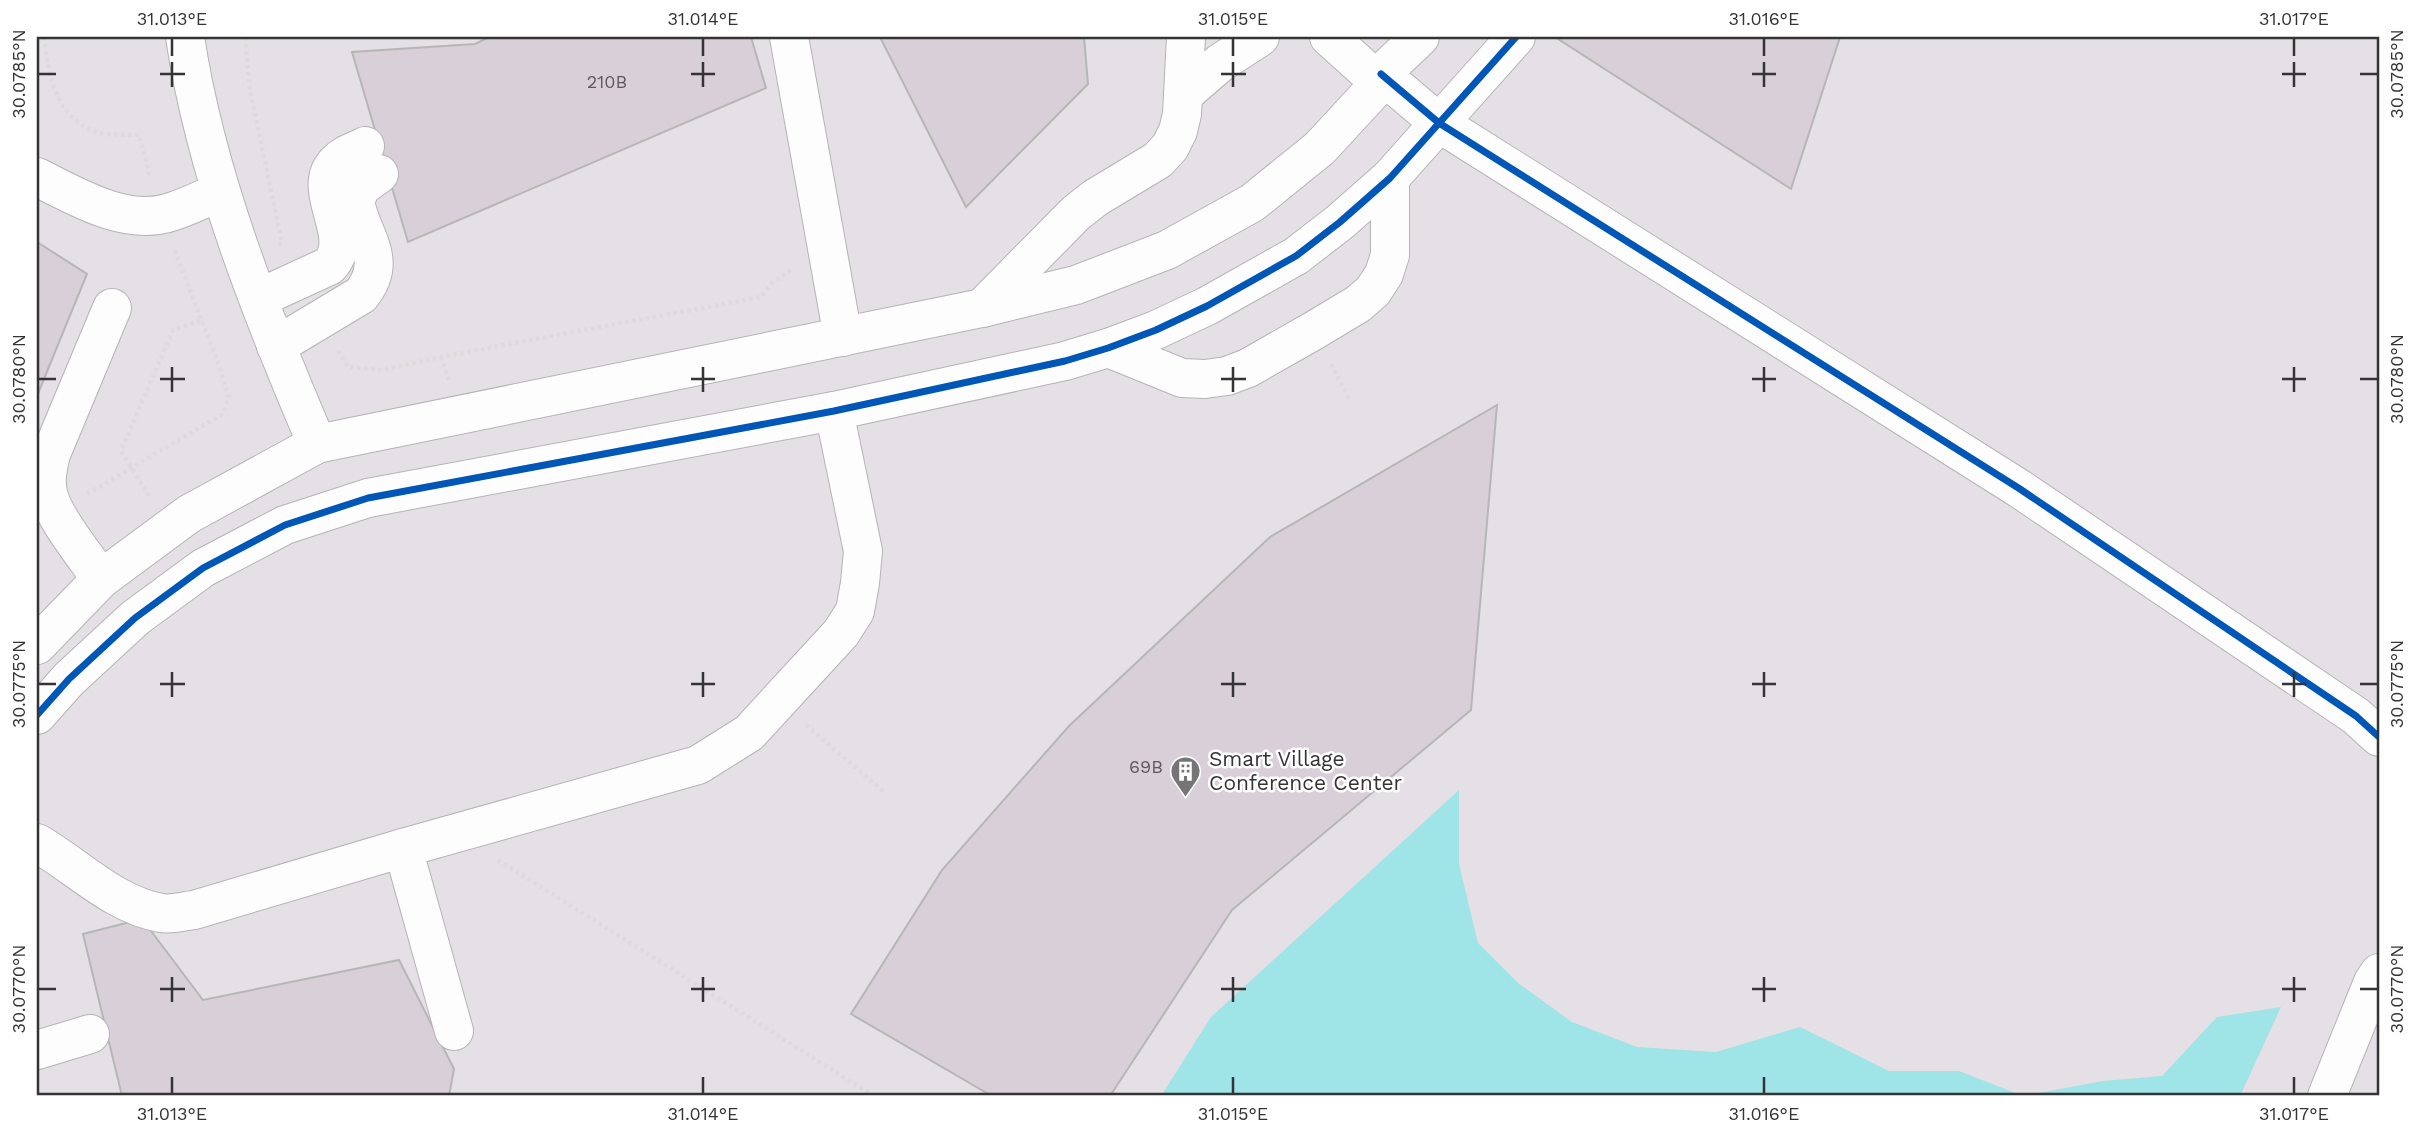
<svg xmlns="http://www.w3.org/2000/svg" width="2416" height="1133" viewBox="0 0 2416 1133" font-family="'Work Sans',sans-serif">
<rect width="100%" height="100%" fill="#f0eff0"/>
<rect fill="#e5e0e5" x="37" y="37" width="2342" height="1059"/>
<path fill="#9fe4e6" d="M1459,790V864L1478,943L1518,983L1572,1022L1637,1047L1716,1052L1800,1027L1889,1071H1959L2023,1096L2103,1081L2162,1076L2217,1017L2281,1007L2240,1096H1161L1211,1017Z"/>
<g fill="#d8cfd9" stroke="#b7b6b7" stroke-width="2">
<path d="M489,37H751L766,88L408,242L352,52L475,44Z"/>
<path d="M880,37H1084L1088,84L966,207Z"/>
<path d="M1555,37H1840L1791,189Z"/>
<path d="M37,242L87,274L37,396Z"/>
<path d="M1497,405L1471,710L1232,910L1110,1096H992L851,1014L942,870L1069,726L1270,537Z"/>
<path d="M142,919L203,1000L399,960L454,1069L449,1096H122L83,934Z"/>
</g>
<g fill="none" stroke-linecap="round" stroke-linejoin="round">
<defs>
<g id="minor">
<path d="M185,37C206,176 262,315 317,444"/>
<path d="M789,37L843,337"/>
<path d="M1329,37L1380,83"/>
<path d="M1381,74L1439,123L2020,489L2356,716L2379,737"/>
<path d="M1183,95L1220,63L1260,37"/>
<path d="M37,177C75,196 126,227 171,212C188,207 204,198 221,192"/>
<path d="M259,298L329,266C358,237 308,190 337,162C344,154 356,151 365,146"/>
<path d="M982,308L1076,213L1095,198L1158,160L1170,147L1178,131L1182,114L1186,37"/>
<path d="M276,346L361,295C390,259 361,237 355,201L361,187L379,174"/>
<path d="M1108,348L1182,378L1205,379L1227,376L1248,368L1313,331L1358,304L1373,291L1384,274L1390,255V178"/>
<path d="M101,579C86,557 53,517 48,493C45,479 48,467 51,454L112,308"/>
<path d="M37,645L101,579L189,514L317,444L982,308L1076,285L1167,250L1252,203L1320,148L1380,83L1381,74L1420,37"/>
<path d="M37,715L69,679L135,618L203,568L285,525L368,498L834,411L1065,361L1108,348L1156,330L1207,306L1296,256L1340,222L1390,178L1516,37"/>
<path d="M37,843C78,867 113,904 161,913C171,915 184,911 194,910L403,848L698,765L749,733L841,633L855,611L860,583L863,551L834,411"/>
<path d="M403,848L454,1031"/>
<path d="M37,1050L90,1034"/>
<path d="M2327,1096L2373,982L2379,973"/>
</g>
</defs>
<use href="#minor" stroke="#b5b4b5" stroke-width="40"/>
<g stroke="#dcdbdc" stroke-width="4.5" stroke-dasharray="3.5 3.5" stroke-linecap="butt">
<path d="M44,37C49,75 54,116 96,132C108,136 126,134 139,135L150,177"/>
<path d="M245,37L250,90L282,243L278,245"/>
<path d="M338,351L348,367L382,370L456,354L761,297L773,282L792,269"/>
<path d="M441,357L449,380"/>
<path d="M1331,364L1350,401"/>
<path d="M87,494L223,414L229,398L219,365L174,249"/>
<path d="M149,496L121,451L173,330L202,320"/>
<path d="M806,725L885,793"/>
<path d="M498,860L874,1096"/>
</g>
<use href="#minor" stroke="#fdfdfd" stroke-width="38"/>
<defs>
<g id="cycleway">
<path d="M1381,74L1439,123L2020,489L2356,716L2379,737"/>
<path d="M37,715L69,679L135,618L203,568L285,525L368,498L834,411L1065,361L1108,348L1156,330L1207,306L1296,256L1340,222L1390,178L1516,37"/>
</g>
</defs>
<use href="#cycleway" stroke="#fff" stroke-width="11"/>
<use href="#cycleway" stroke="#0057b8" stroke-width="7"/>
</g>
<path fill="none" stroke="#343335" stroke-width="2.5" d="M172,38V56M703,38V56M1233,38V56M1764,38V56M2294,38V56M172,62V87M703,62V87M1233,62V87M1764,62V87M2294,62V87M38,74H56M160,74H185M691,74H715M1221,74H1246M1752,74H1776M2282,74H2306M2360,74H2378M172,367V392M703,367V392M1233,367V392M1764,367V392M2294,367V392M38,379H56M160,379H185M691,379H715M1221,379H1246M1752,379H1776M2282,379H2306M2360,379H2378M172,672V697M703,672V697M1233,672V697M1764,672V697M2294,672V697M38,684H56M160,684H185M691,684H715M1221,684H1246M1752,684H1776M2282,684H2306M2360,684H2378M172,977V1002M703,977V1002M1233,977V1002M1764,977V1002M2294,977V1002M38,989H56M160,989H185M691,989H715M1221,989H1246M1752,989H1776M2282,989H2306M2360,989H2378M172,1077V1094M703,1077V1094M1233,1077V1094M1764,1077V1094M2294,1077V1094"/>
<defs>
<symbol id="building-pin" viewBox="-11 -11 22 30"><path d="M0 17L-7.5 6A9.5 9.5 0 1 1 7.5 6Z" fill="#767576" stroke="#fff"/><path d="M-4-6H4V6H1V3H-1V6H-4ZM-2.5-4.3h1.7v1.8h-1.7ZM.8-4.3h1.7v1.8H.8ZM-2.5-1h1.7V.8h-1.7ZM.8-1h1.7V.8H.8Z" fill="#fff"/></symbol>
</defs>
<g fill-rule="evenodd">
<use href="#building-pin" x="1168" y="754" width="35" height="47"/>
</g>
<g text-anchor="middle" stroke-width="5" stroke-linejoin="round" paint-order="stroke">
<g font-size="18" fill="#5d5a5e">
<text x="607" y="88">210B</text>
<text x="1146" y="773">69B</text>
</g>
<g font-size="21" fill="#343335" stroke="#fff" text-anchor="start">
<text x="1209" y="766">Smart Village<tspan x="1209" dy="24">Conference Center</tspan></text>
</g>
</g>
<rect width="2416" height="1133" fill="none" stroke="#ffffff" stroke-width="77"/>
<rect x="38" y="38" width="2340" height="1056" fill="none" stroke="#343335" stroke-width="2.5"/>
<g font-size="18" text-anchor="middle" fill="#343335">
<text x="172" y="25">31.013°E</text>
<text x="703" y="25">31.014°E</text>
<text x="1233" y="25">31.015°E</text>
<text x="1764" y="25">31.016°E</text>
<text x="2294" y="25">31.017°E</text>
<text transform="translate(19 74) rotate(-90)" y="6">30.0785°N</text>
<text transform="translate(2397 74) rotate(-90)" y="6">30.0785°N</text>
<text transform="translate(19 379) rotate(-90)" y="6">30.0780°N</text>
<text transform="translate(2397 379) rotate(-90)" y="6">30.0780°N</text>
<text transform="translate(19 684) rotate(-90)" y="6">30.0775°N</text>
<text transform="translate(2397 684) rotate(-90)" y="6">30.0775°N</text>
<text transform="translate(19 989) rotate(-90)" y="6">30.0770°N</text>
<text transform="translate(2397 989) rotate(-90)" y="6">30.0770°N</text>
<text x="172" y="1120">31.013°E</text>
<text x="703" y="1120">31.014°E</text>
<text x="1233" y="1120">31.015°E</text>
<text x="1764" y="1120">31.016°E</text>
<text x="2294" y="1120">31.017°E</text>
</g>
</svg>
